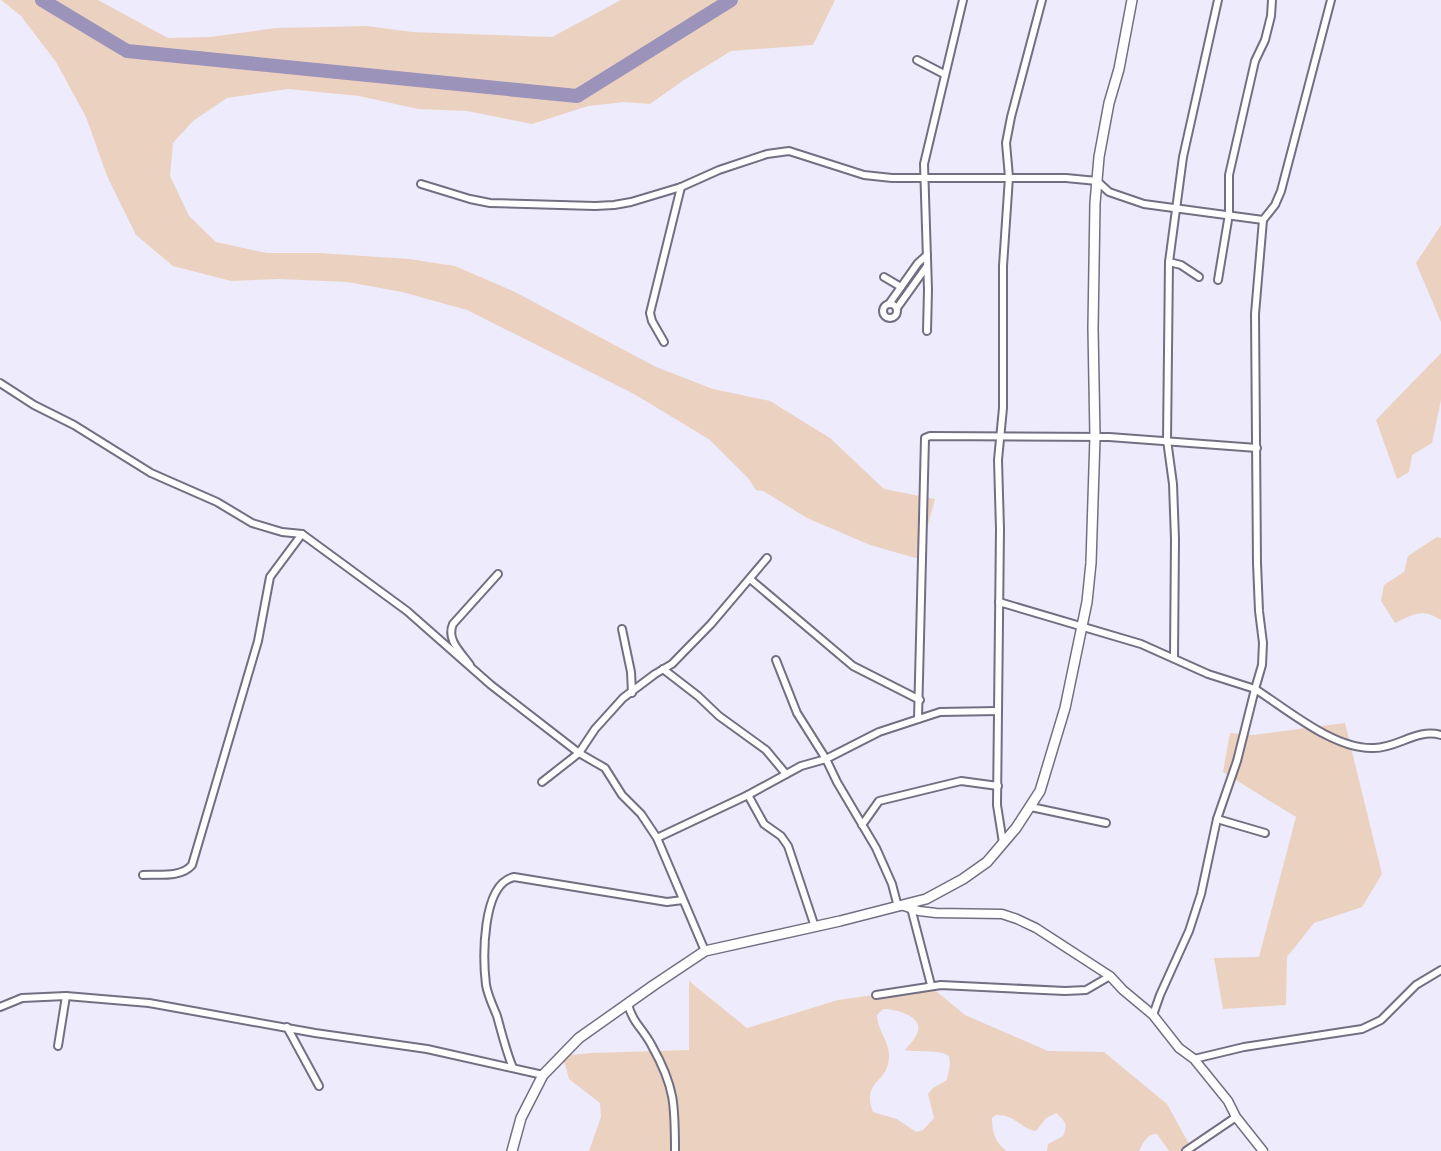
<svg xmlns="http://www.w3.org/2000/svg" width="1441" height="1151" viewBox="0 0 1441 1151" font-family="Merriweather,serif">
<rect width="100%" height="100%" fill="#eeebfc"/>
<g fill="#ebd2c0" fill-rule="evenodd">
<path d="M1,0H98L168,38L210,37L276,28L367,26L412,32L552,37L621,0H835L813,45L731,51L684,80L650,104L624,102L588,106L532,124L467,111L418,109L359,96L288,89L227,98L193,121L173,143L170,176L189,216L216,242L267,253H319L409,259L455,266L515,292L656,367L713,389L770,401L830,438L884,489L935,499L919,559L870,545L807,518L763,491L756,490L748,478L710,440L634,394L467,310L402,292L347,282L279,279L231,281L173,266L136,235L107,176L86,117L56,62L21,16Z"/>
<path d="M1441,225V322L1416,263Z"/>
<path d="M1441,353V400L1432,443L1412,455L1409,472L1397,479L1376,420Z"/>
<path d="M1437,537L1441,538V620C1422,608 1414,614 1395,623L1381,601L1384,585L1404,572L1408,556Z"/>
<path d="M1345,723L1382,874L1362,907L1314,923L1287,957L1286,1005L1223,1009L1214,958L1259,957L1296,817L1223,772L1230,733L1253,735Z"/>
<path d="M689,981L747,1028L838,1000L931,987L965,1015L1048,1051L1104,1052L1167,1104L1193,1151H1169L1157,1134C1146,1134 1144,1142 1139,1151H1047L1048,1144L1063,1136C1068,1124 1066,1122 1056,1113L1046,1118L1036,1131C1020,1129 1017,1115 996,1115L992,1118C992,1133 995,1143 1007,1151H589L601,1117L600,1103L569,1079L565,1064L557,1056L592,1053L689,1050ZM883,1009C894,1009 922,1015 918,1031C917,1037 909,1045 905,1050C919,1053 938,1049 949,1056L950,1064L947,1080L933,1088L928,1094L934,1118L923,1130L916,1132L897,1119L873,1112C861,1080 888,1084 889,1057C890,1042 877,1030 877,1015Z"/>
</g>
<g fill="none" stroke-linecap="round" stroke-linejoin="round">
<path stroke="#9c93ba" stroke-width="14" d="M42,0L127,51L577,96L731,0"/>
<defs>
<g id="minor">
<path d="M917,60L944,74"/>
<path d="M421,184L470,199L490,203L595,206L614,205L631,202L681,187L719,170L767,154L789,151L864,175L892,178H1066L1097,181L1109,192L1144,204L1263,220L1255,314L1257,563L1259,611L1263,643L1262,665L1255,689L1208,674L1141,644L999,602"/>
<path d="M1263,220L1275,205L1281,191L1331,0"/>
<path d="M1169,262L1181,265L1199,277"/>
<path d="M884,277L901,287"/>
<path d="M1218,280L1229,214V175L1255,61L1265,40L1271,16L1272,0"/>
<path d="M889,304L918,263L927,255"/>
<circle cx="890" cy="311" r="7"/>
<path d="M897,308L927,266"/>
<path d="M927,331L928,290L924,164L963,0"/>
<path d="M664,342L652,321L650,313L681,187"/>
<path d="M0,383L34,405L74,425L151,473L217,502L252,523L282,532L302,534L407,611L491,685L579,753L605,768L622,795L641,814L657,838L705,951"/>
<path d="M750,579L853,666L920,700"/>
<path d="M622,629L631,672L632,693"/>
<path d="M1174,657L1175,539L1173,484L1167,440L1169,262L1183,157L1218,0"/>
<path d="M776,660L797,713L826,759L837,782L876,848L892,884L898,907"/>
<path d="M470,665C461,652 446,640 453,624L498,574"/>
<path d="M663,669L698,696L719,716L766,750L786,774"/>
<path d="M918,719L925,438L930,436L1109,437L1257,448"/>
<path d="M542,782L579,753L595,729L623,698L655,674L672,664L711,624L767,558"/>
<path d="M748,795L764,824L781,836L788,846L815,927"/>
<path d="M1031,807L1106,823"/>
<path d="M1217,819L1265,833"/>
<path d="M862,825L879,801L961,781L998,786"/>
<path d="M657,838L748,795L801,766L826,759L879,732L940,712L998,711"/>
<path d="M1003,843L997,805L1000,529L998,460L1003,408V266L1009,177L1006,143L1011,117L1042,0"/>
<path d="M143,875C158,874 181,878 192,865L258,641L270,577L302,534"/>
<path d="M911,908L931,985"/>
<path d="M876,995L941,985L1065,991L1086,990L1110,976"/>
<path d="M628,1004C632,1022 644,1030 652,1046C675,1087 675,1105 675,1151"/>
<path d="M0,1007L22,998L66,996L149,1003L315,1033L427,1049L543,1075"/>
<path d="M1153,1015L1160,995L1189,931L1201,894L1217,819L1237,761L1255,689C1287,709 1334,750 1374,748C1398,748 1417,728 1441,735"/>
<path d="M287,1027L319,1086"/>
<path d="M58,1046L66,996"/>
<path d="M1194,1059L1244,1047L1362,1029L1381,1020L1416,985L1441,970"/>
<path d="M513,1068C506,1051 502,1034 497,1016C493,1006 488,996 486,985C483,960 481,884 514,877L667,902L683,900"/>
<path d="M1186,1151L1236,1117"/>
</g>
<path id="tertiary" d="M904,906L919,911L936,913L1002,914L1017,919L1036,928L1110,976L1123,990L1153,1015L1179,1048L1194,1059L1228,1101L1236,1117L1263,1151"/>
<path id="secondary" d="M512,1151L521,1118L543,1075L579,1038L654,985L705,951L840,921L926,899L963,879L987,862L1016,828L1040,791L1065,708L1087,602L1091,563L1095,437L1093,328L1095,203L1099,157L1109,103L1119,69L1132,0"/>
</defs>
<use href="#minor" stroke="#736f82" stroke-width="10"/>
<use href="#tertiary" stroke="#736f82" stroke-width="11"/>
<use href="#secondary" stroke="#736f82" stroke-width="12"/>
<use href="#minor" stroke="#fff" stroke-width="6"/>
<use href="#tertiary" stroke="#fff" stroke-width="8"/>
<use href="#secondary" stroke="#fff" stroke-width="9"/>
</g>
</svg>
